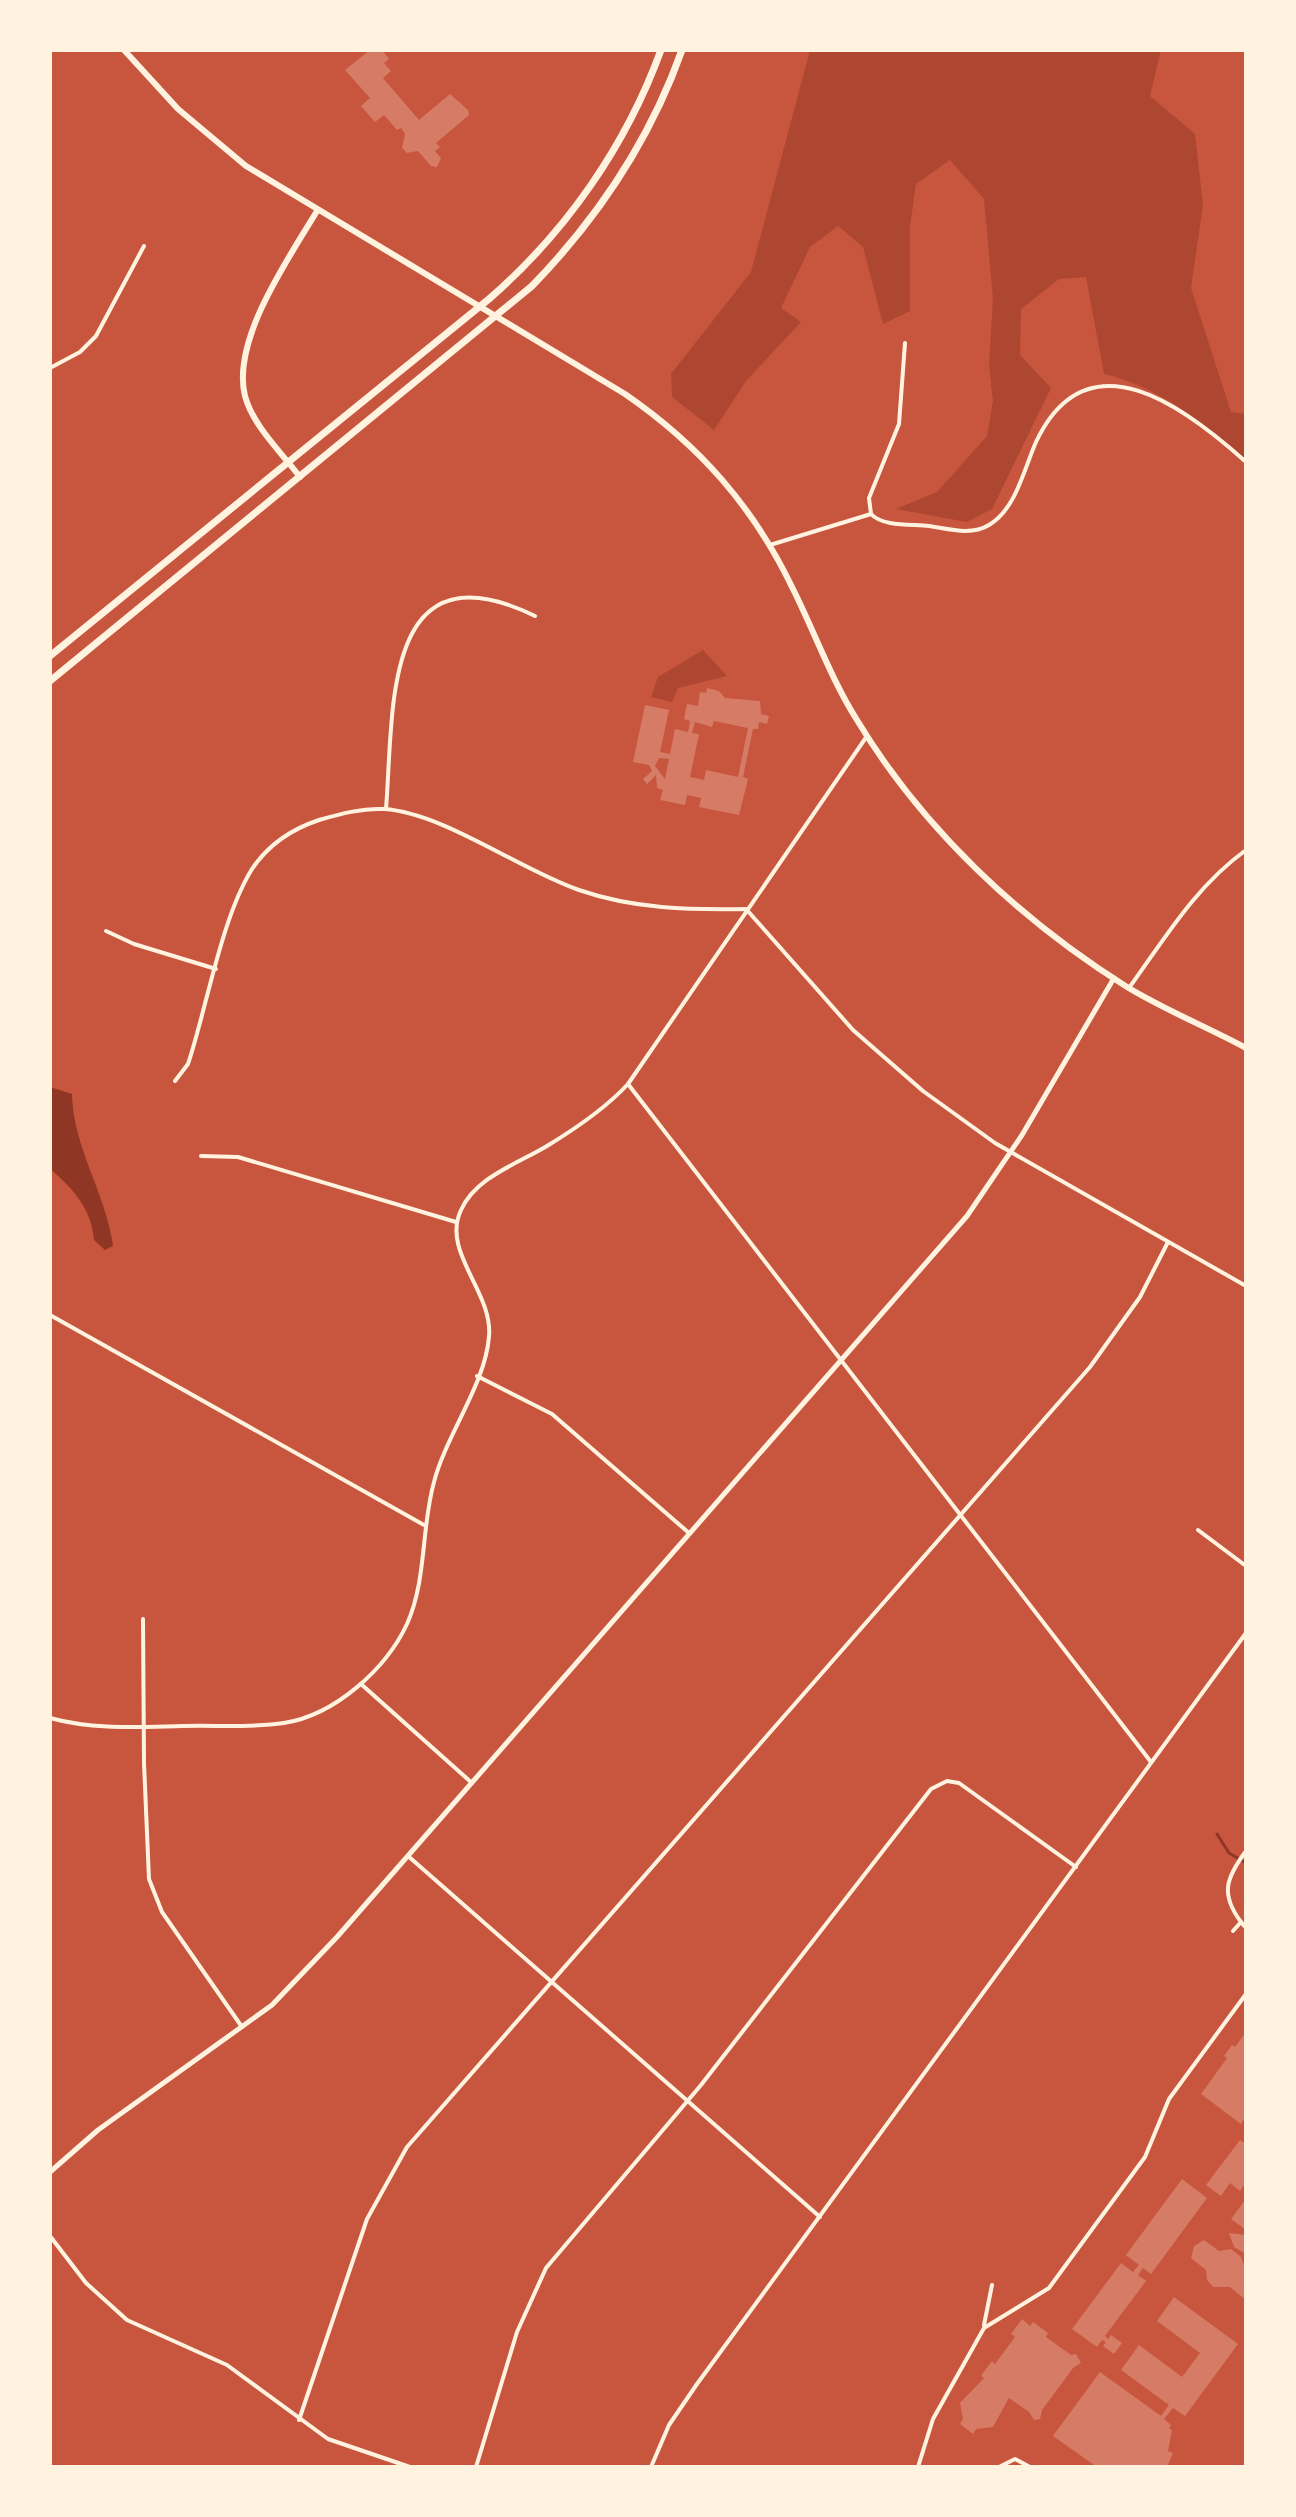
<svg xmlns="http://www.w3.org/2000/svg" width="1296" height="2517" viewBox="0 0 1296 2517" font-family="Arial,sans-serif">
<rect width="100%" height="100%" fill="#c8553d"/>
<g fill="#ae4732">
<path d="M810,50H1161L1150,96L1195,134L1203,205L1191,288L1231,412L1246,414V461C1202,422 1162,388 1104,374L1086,277L1059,279L1021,309L1020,355L1051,388L992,509L967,522L896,509L937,492L987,436L993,401L989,366L993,299L984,199L950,160L916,184L910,226V311L883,324L863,247L838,226L810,247L781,308L801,322L746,381L714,430L672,397L671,374L751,272Z"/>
<path d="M703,650L727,676L678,688L672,702L651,697L658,677Z"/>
</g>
<path fill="#8f3625" d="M50,1087L72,1094C73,1148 106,1193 113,1246L105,1250L94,1240C92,1210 73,1188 50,1169Z"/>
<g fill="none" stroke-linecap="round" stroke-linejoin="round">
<path stroke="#8f3625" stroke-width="3" d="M1217,1834L1229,1853L1246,1863"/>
</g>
<g fill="#d67c66" fill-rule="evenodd">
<path d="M370,50H382L389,59L384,63L391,71L383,78L419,120L450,94L468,110L469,115L436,143L440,147L435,151L441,158L437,167L431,166L418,151L407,153L402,148L405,134L401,128L397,130L384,115L375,122L361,106L370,98L345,70Z"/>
<path d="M707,688L719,691L725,698L760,701L761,714L769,716L767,724L759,722L758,729H753L743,777L748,779L739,815L699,807L701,798L687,795L685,805L660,800L663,790L657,788L656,775L647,784L643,779L652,771L649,765L633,762L645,705L669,710L660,752L670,754L675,729L688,732L690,721L684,719L687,704L698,706L700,692L706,693ZM714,721L748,728L738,777L706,770L704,780L690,777L699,734L692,733L695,722L712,727ZM659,758L669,759L665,779L655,766Z"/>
<path d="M1246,2032V2116L1241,2124L1201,2094L1227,2058L1224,2056L1232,2045L1235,2047Z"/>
<path d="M1240,2140L1246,2144V2182L1240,2191L1230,2183L1221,2196L1206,2185Z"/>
<path d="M1182,2179L1207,2198L1151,2274L1143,2268L1138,2275L1146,2281L1105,2336L1108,2339L1111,2335L1122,2343L1114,2354L1103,2346L1106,2342L1102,2340L1097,2347L1072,2329L1121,2263L1133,2272L1139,2265L1126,2255Z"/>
<path d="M1246,2199V2230L1231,2219Z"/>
<path d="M1229,2233L1246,2235V2254L1234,2247Z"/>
<path d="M1204,2240L1219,2251L1231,2249L1241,2257L1246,2270V2300L1230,2287H1213L1207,2280L1206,2270L1191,2258L1194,2246Z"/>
<path d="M1174,2297L1238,2344L1185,2416L1173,2408L1164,2419L1171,2425L1169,2428L1172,2430L1168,2451L1173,2453L1167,2467H1097L1053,2436L1100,2372L1161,2416L1169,2405L1121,2370L1139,2345L1182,2377L1200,2353L1157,2321Z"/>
<path d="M1022,2319L1030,2326L1033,2322L1048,2333L1046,2337L1071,2355L1076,2354L1081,2363L1073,2368L1042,2410L1040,2419L1034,2420L1029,2412L1009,2398L993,2427L976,2429L973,2434L960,2424L963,2419L960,2403L984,2378L981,2376L992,2361L995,2364L1015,2337L1011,2334Z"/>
</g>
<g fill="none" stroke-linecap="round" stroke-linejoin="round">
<g stroke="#fff3e0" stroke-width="4">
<path d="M50,368L80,352L96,336L144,246"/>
<path d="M871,514L869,498L899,424L905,343"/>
<path d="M770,545L871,514C883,527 912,524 929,526C949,529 971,536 989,525C1016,509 1024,469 1036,442C1088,332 1187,409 1246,462"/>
<path d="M386,809C394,711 381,541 535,616"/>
<path d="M106,931L134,944L216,969"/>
<path d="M1129,988C1165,938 1196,886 1246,850"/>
<path d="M175,1081L188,1064C207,1007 221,919 252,869C268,845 292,829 319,820C340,814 362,808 384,809C444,813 520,870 579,890C634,909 689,910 746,909L853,1030L923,1091L995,1143L1246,1286"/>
<path d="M628,1084L1151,1762"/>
<path d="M201,1156L238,1157L456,1222"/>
<path d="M50,1315L424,1525"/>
<path d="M477,1376L552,1414L689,1533"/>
<path d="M1198,1530L1246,1566"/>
<path d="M143,1619L144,1763L149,1879L162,1912L242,2027"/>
<path d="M361,1684L472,1783"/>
<path d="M50,1718C94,1730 137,1727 182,1726C216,1725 251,1728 284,1723C335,1715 386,1669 407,1624C427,1579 421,1528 434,1482C446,1435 486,1383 489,1336C493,1292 441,1252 461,1210C476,1177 517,1164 547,1146C575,1129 605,1109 628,1084L867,736"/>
<path d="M408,1856L820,2217"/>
<path d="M1241,1922C1220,1894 1226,1878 1246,1851"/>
<path d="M1233,1931L1241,1922L1246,1928"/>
<path d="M50,2236L86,2283L127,2320L227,2365L328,2439L410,2467"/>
<path d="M984,2325L992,2285"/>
<path d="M299,2420L367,2219L407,2147L1090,1367L1140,1297L1168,1242"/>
<path d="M476,2467L517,2332L546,2268L701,2085L931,1789L947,1781L959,1783L1076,1867"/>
<path d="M651,2467L669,2425L697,2384L1246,1633"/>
<path d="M918,2467L933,2419L984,2328L1049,2288L1145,2157L1169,2099L1246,1994"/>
<path d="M999,2467L1015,2459L1030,2467"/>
</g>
<path stroke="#fff3e0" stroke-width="5" d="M50,2172L98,2130L272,2005L337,1937L967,1216L1022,1135L1114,978"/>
<g stroke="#fff3e0" stroke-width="6">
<path d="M124,50L178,109L246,166L625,394C699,445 754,507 793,589C815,633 831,679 857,720C922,828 1020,920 1127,987C1165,1010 1207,1027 1246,1048"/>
<path d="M300,477C282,453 253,426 245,396C231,340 289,258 317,211"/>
</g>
<g stroke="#fff3e0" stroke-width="7">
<path d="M50,656L489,299C566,232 626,146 661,50"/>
<path d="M50,681L532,286C598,218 650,140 682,50"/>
</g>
</g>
<rect width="1296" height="2517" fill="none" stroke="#fff3e0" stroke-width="104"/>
</svg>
